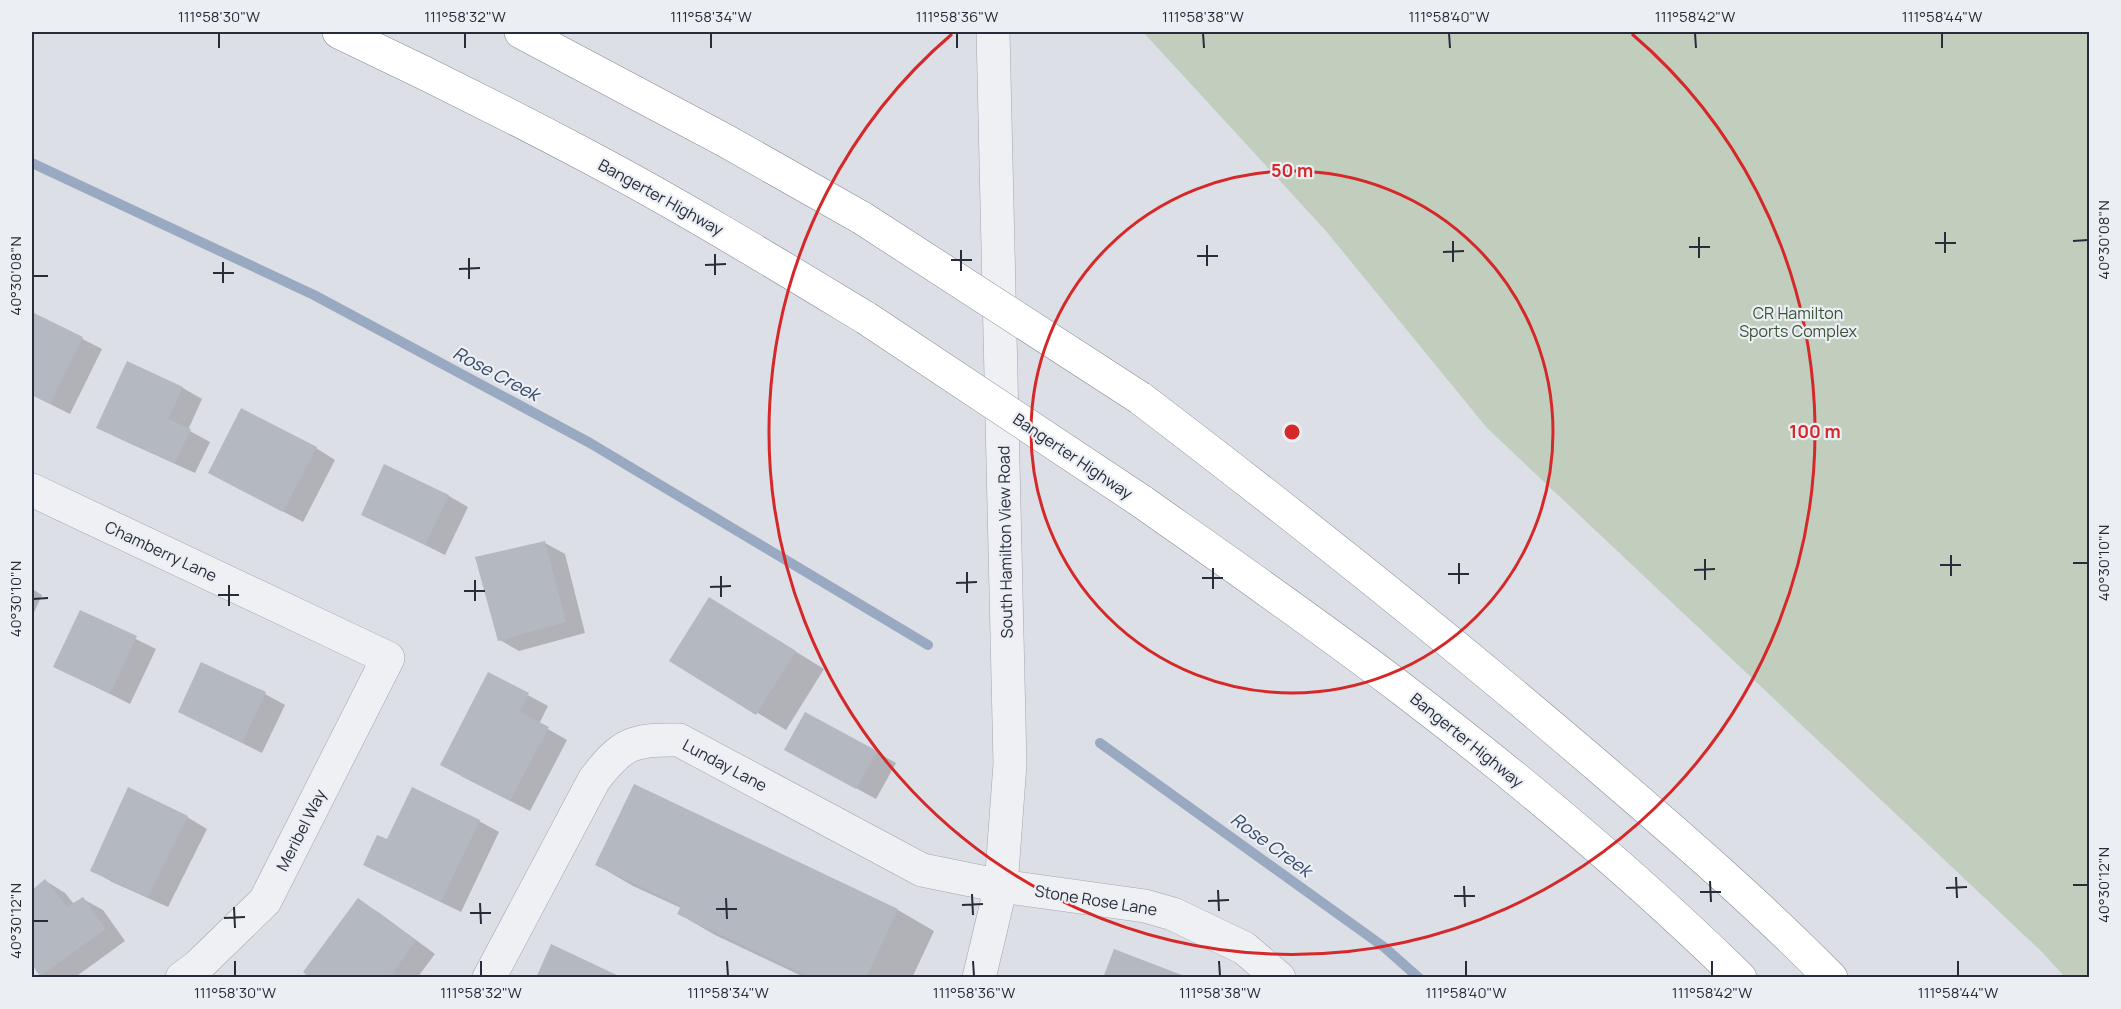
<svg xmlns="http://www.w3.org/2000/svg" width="2121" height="1009" viewBox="0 0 2121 1009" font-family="Manrope,sans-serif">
<rect width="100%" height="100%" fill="#dcdfe5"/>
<path fill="#c1cebe" d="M1143,32H2089V977H2065L2041,951L1487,428L1326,231Z"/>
<g fill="#0003">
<path d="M32,313L102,349L70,414L32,395Z"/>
<path d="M128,363L183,388L202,399L188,430L210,442L195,473L118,438L98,427Z"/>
<path d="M316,448L335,460L303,522L229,483Z"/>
<path d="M385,466L449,496L468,507L445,555L363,514Z"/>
<path d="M545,543L565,554L585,633L519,651L500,640Z"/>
<path d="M32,589L42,595L32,617Z"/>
<path d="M81,612L156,649L130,704L55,666Z"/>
<path d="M738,616L824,669L786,730L671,661Z"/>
<path d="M489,674L548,706L539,724L567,740L530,811L461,776Z"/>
<path d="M265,694L285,705L262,753L180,712Z"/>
<path d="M876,752L896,763L876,799L806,761Z"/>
<path d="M187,817L207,829L168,907L112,882L92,870Z"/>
<path d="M479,821L499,832L461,912L365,865L388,841Z"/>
<path d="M597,865L898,910L934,931L912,978H806L715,935L679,914L681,908L633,886Z"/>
<path d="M46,881L65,893L74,904L83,899L103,910L125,941L74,978H45L32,963V891Z"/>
<path d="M358,900L378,912L435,954L417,978H313Z"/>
</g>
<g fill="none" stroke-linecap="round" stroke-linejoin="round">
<g stroke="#9aa9c2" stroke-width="10">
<path d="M32,163L314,295L590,443L928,645"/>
<path d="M1100,743L1384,947L1419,978"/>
</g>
</g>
<g fill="#b4b8c1">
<path d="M32,312L83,337L50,404L32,395Z"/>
<path d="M127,361L183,387L168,419L191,429L175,463L96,428Z"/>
<path d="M241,408L317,447L283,512L208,473Z"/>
<path d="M384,464L449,495L425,545L361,515Z"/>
<path d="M545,541L566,622L498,641L475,557Z"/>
<path d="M709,597L796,651L756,715L669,661Z"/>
<path d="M80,610L137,636L110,694L53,667Z"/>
<path d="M201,662L266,692L242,743L178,712Z"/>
<path d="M488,672L529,693L520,712L549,727L510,801L440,765Z"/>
<path d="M805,712L877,751L856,789L784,750Z"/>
<path d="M634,784L898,909L866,978H811L677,914L681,906L595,865Z"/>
<path d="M128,787L188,816L148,897L90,871Z"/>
<path d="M412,787L480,820L441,902L363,865L377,835L387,839Z"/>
<path d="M45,879L67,907L83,897L106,929L40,976L32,965V890Z"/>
<path d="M358,898L416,941L389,978H310L303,972Z"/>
<path d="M551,944L623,978H536Z"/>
<path d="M1114,949L1187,977V978H1103Z"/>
</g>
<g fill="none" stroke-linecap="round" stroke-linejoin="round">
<defs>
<g id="minor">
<path d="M32,490L388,658L265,901L198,966L182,978"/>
<path d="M489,978L594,780C622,743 633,739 679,740L922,870L1001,886L1145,906L1173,914L1244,948L1279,978"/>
<path d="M979,978L1001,886L1010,764L993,32"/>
</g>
<g id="highway">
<path d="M339,32C424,72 508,114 591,158C685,208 775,263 866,318"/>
<path d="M521,32L726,141L862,218"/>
<path d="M1140,398C1299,519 1455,643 1606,773C1683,839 1760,906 1831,978"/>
<path d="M1141,501C1229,563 1317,624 1402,689C1520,779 1634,874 1740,978"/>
</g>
</defs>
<use href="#minor" stroke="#a2a6ae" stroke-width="34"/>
<use href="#highway" stroke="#858b9a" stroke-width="34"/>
<use href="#minor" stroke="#eef0f4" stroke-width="33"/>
<use href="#highway" stroke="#fff" stroke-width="33"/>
<defs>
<g id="highway-bridge">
<path d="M862,218L1140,398"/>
<path d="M866,318L1141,501"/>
</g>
</defs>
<use href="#highway-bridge" stroke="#858b9a" stroke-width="34" stroke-linecap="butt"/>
<use href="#highway-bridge" stroke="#fff" stroke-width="33"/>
</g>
<path fill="none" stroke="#272c3a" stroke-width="2" d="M219,33V48M465,33V48M711,33V48M957,33V48M1203,33L1204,48M1449,33L1450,48M1695,33L1696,48M1942,33V48M1945,232V253M1699,237V258M1453,241V262M2073,241L2088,240M1935,243H1956M1207,245V266M1689,247H1710M961,250V271M1443,252L1464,251M715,254V275M1197,256H1218M469,258V279M951,260H972M223,262V283M705,265L726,264M459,269L480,268M213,273H234M33,276H48M1951,555V576M1705,559V580M1459,563V584M2073,563H2088M1940,565H1961M1213,568V589M1694,570L1715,569M967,572V593M1448,574H1469M721,576V597M1202,578H1223M475,580V601M956,583L977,582M229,585V606M710,587L731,586M464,591H485M218,595H239M33,599L48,598M1956,877L1957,898M1710,881L1711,902M2073,885H2088M1464,886L1465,907M1946,888L1967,887M1218,890L1219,911M1700,892H1721M972,894L973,915M1454,896H1475M726,898L727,919M1208,901L1229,900M480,903L481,924M962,905L983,904M234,907L235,928M716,909H737M470,913H491M224,918L245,917M33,921H48M235,961V976M481,961V976M727,961L728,976M973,961L974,976M1219,961L1220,976M1466,961V976M1712,961V976M1958,961V976"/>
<g fill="none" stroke="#d62828" stroke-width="3">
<circle cx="1292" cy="432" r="261"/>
<path d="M1632 34A523 523 0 1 1 952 34"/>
</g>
<g text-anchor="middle" stroke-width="4.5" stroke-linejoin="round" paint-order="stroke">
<g font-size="16" fill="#272c3a" stroke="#ebeef3">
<text transform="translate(661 197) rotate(29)" y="6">Bangerter Highway</text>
<text transform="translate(1073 456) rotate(34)" y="6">Bangerter Highway</text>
<text transform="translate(1005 542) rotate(-91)" y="6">South Hamilton View Road</text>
<text transform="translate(161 551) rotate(25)" y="6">Chamberry Lane</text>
<text transform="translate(1467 740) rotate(39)" y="6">Bangerter Highway</text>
<text transform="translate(725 765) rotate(28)" y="6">Lunday Lane</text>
<text transform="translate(301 830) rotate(-63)" y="6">Meribel Way</text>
<text transform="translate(1096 900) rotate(9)" y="6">Stone Rose Lane</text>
</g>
<g font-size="16" fill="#395436" stroke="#ebeef3">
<text x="1798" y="319">CR Hamilton<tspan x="1798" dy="18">Sports Complex</tspan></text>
</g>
<g font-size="18" font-style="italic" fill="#364869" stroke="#ebeef3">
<text transform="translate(496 374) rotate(28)" y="6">Rose Creek</text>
<text transform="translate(1271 845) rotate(36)" y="6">Rose Creek</text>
</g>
</g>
<circle cx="1292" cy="432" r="9" fill="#d62828" stroke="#ebeef3" stroke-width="3"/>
<g font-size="18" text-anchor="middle" font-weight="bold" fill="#d62828" stroke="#ebeef3" stroke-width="4.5" stroke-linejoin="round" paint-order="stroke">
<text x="1292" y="177">50 m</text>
<text x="1815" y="438">100 m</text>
</g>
<rect width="2121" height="1009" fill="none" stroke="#ebeef3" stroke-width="66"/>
<rect x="33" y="33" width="2055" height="943" fill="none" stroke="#272c3a" stroke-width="2"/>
<g font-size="15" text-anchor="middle" fill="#272c3a">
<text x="219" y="22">111°58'30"W</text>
<text x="465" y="22">111°58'32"W</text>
<text x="711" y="22">111°58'34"W</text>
<text x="957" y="22">111°58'36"W</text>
<text x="1203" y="22">111°58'38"W</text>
<text x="1449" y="22">111°58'40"W</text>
<text x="1695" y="22">111°58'42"W</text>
<text x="1942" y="22">111°58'44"W</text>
<text transform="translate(2104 240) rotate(-90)" y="5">40°30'08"N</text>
<text transform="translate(16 276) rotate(-90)" y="5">40°30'08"N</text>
<text transform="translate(2104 563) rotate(-90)" y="5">40°30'10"N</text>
<text transform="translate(16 599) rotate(-90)" y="5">40°30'10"N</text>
<text transform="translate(2104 885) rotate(-90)" y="5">40°30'12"N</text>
<text transform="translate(16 921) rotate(-90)" y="5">40°30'12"N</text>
<text x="235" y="998">111°58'30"W</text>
<text x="481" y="998">111°58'32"W</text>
<text x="728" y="998">111°58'34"W</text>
<text x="974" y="998">111°58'36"W</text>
<text x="1220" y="998">111°58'38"W</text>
<text x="1466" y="998">111°58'40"W</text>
<text x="1712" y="998">111°58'42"W</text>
<text x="1958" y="998">111°58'44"W</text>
</g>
</svg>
